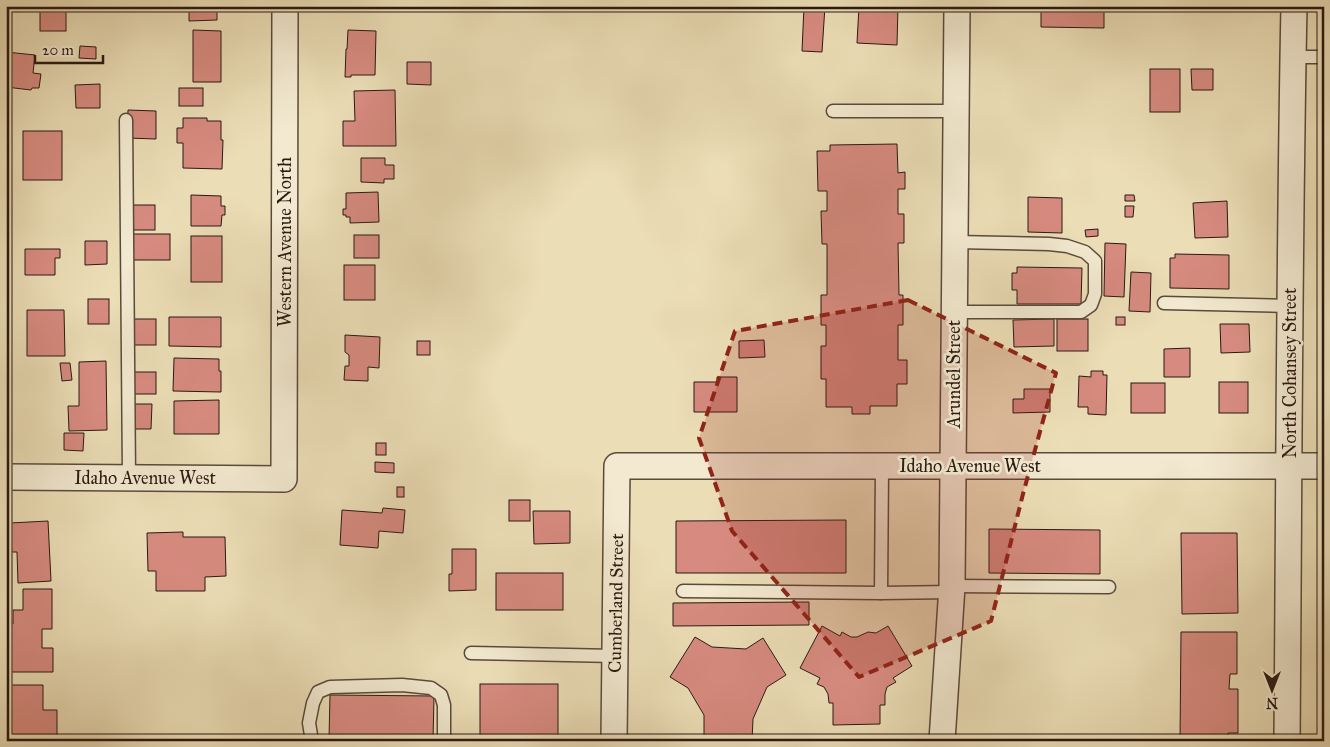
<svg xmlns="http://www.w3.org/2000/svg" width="1330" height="747" viewBox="0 0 1330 747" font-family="'IM FELL Great Primer',serif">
<rect width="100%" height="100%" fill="#ebddb6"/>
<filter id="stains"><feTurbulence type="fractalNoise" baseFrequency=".004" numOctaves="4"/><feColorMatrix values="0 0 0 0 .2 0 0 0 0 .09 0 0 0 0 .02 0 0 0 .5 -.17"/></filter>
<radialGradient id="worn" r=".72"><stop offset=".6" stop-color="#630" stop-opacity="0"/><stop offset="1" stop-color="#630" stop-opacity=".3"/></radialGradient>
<g fill="#d78b80" stroke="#2a1912">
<rect x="40" y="6" width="26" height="25"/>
<path d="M189,6H217V20L189,21Z"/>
<path d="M804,6H825L822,52L802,51Z"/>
<path d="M859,6H898L897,45L857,43Z"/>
<path d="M1041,6H1104V28L1041,27Z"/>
<path d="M193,30L221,31V82H193Z"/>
<path d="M348,30L376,31L375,75H351V77H345L346,49H347Z"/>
<path d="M80,46L96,47V59L79,58Z"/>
<path d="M6,52L35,55L33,73L41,74L39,88H32L31,90L6,87Z"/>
<path d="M407,62H431V85L407,84Z"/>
<rect x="1150" y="69" width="30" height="43"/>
<path d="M1191,69H1213V90H1192Z"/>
<path d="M100,84V108H76L75,85Z"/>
<rect x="179" y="88" width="24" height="18"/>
<path d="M395,90L396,146H343V121H355L354,91Z"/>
<path d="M128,110L156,111V139L127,138Z"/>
<path d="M183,118H207V121H221V140H223L222,169L183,168V143H177V128H183Z"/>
<rect x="23" y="131" width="39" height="49"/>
<path d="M897,144L898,173L905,172V189H898V214H904V243H898L899,295H903V325H898V360H907V384H897V406H870V414H852V407H826V379H821V346H826V325H821V295H827V244H822L821,211H827V191H818L817,151H830V145Z"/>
<path d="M361,158H385V165H394V179H384V183L361,182Z"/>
<path d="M378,192L379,222L350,223V217H346V215H343V209H346V193Z"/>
<path d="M191,195L221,196V206H225V215H222L221,226H191Z"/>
<path d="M1125,195H1134L1135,201H1125Z"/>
<path d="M1028,197L1062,198V233L1028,232Z"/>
<path d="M1227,201L1228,237L1195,238L1193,203Z"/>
<rect x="127" y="205" width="28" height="25"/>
<path d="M1125,206H1134L1133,217H1125Z"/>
<path d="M1098,229V236L1086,237L1085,230Z"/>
<rect x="128" y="234" width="42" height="26"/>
<rect x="354" y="235" width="25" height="23"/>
<rect x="191" y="236" width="31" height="46"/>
<path d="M85,241H107V264L85,265Z"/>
<path d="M1105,243L1126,244L1124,297L1104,296Z"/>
<path d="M25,249H60V258H55V275H25Z"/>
<path d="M1175,254L1229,255V289L1170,288V258H1175Z"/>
<rect x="344" y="265" width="31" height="35"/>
<path d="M1017,267L1082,268L1081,304H1017V290H1012V273H1017Z"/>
<path d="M1131,272L1151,273L1150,312L1129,311Z"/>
<rect x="88" y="299" width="21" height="25"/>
<path d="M27,310H64L65,356H27Z"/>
<path d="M169,317H221V347L169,346Z"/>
<rect x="1116" y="317" width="9" height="8"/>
<rect x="130" y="319" width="26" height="26"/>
<path d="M1054,319V346L1014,347L1013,320Z"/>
<rect x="1057" y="319" width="31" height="32"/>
<path d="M1220,324H1249L1250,352L1221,353Z"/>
<path d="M345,335L380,337L379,368L368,367V381L344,380L345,366H349V355L345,352Z"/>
<path d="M764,340L765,357L739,358V341Z"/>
<rect x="417" y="341" width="13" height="14"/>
<path d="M1190,348V377H1164V349Z"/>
<path d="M174,358L219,359V371H221V392L173,391Z"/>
<path d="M106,361L107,430L69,431L68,406H79V362Z"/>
<path d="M60,363H70L72,380L62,381Z"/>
<path d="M1091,371H1103V375H1107L1106,415L1088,414V407H1078L1079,376L1091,377Z"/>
<rect x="132" y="372" width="24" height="22"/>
<path d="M717,377H737V412H694V382H717Z"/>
<rect x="1219" y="382" width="29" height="31"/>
<rect x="1131" y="383" width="34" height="30"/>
<path d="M1024,389H1050V412L1013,413V399H1024Z"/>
<path d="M219,400V434H174V401Z"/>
<path d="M131,404H152L151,429H130Z"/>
<path d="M64,433H84L83,451L64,450Z"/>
<rect x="376" y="443" width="10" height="12"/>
<path d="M375,462L394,463V473L375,472Z"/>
<rect x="397" y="487" width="7" height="10"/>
<rect x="509" y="500" width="21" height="21"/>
<path d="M383,508L405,510L403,533L379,531L378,548L340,545L342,510L382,513Z"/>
<path d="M533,511H570V543L534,544Z"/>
<path d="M846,520V573H676V521Z"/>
<path d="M48,521L51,581L18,583L17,552H12L10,523Z"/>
<path d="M989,529L1100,530V574L989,573Z"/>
<path d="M183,532V537H225L226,576L205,577V591H156V571H148L147,533Z"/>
<path d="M1181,533H1237L1238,613L1182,614Z"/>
<path d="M452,549H476V590L449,591V574H452Z"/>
<rect x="496" y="573" width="67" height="37"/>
<path d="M23,589H52V629H42V648H53V672H7V624H13V610H23Z"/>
<path d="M809,602V625L673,626V603Z"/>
<path d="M822,626L840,636L842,632L851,637H857L868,632L876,633L888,626L912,666L893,678L896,682L887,687L885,694V705H880V724L833,725V703H829L828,694L824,687L817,684L820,678L800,668Z"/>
<path d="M1181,632H1237V674H1230L1229,689H1238V733H1228V741H1180Z"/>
<path d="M695,637L712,647L746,649L763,638L786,675L767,687L753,719L752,741H704V715L688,688L670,677Z"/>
<rect x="480" y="684" width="78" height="57"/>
<path d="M9,685H43V710H57V741H9Z"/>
<path d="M330,695L434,696L433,740L329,739Z"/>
</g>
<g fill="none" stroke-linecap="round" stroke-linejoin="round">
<defs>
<g id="lane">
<path d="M1293,57H1324"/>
<path d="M833,111H956"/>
<path d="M126,120L129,477"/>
<path d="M1164,303L1289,306"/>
<path d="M954,312H1081L1091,305L1095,294V261L1085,252L1067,246L1049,244L955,242"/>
<path d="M952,586L1109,587"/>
<path d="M683,591L881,593L952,592"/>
<path d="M881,593L882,466"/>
<path d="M471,653L615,656"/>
<path d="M312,741L309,723L313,703L318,692L330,687L402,685L431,688L441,695L444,705V741"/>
</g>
<g id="street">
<path d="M6,477L284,479L285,6"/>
<path d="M614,741L617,466H1324"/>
<path d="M942,741L952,586L957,6"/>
<path d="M1287,741C1289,496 1289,251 1294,6"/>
</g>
</defs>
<use href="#lane" stroke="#5a4a3b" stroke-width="15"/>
<use href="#street" stroke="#5a4a3b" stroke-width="28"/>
<use href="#lane" stroke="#f2e9d0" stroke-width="12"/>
<use href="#street" stroke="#f2e9d0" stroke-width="25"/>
</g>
<path fill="#8f2418" fill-opacity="0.2" stroke="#8f2418" stroke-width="4" stroke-dasharray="10 6" stroke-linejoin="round" d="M908,300L1056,373L1023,494L991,621L859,677L732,531L699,438L735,331Z"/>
<g text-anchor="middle" stroke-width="5" stroke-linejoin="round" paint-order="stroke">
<g font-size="18" fill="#2a1912" stroke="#f2e9d0">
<text transform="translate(285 242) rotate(-90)" y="6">Western Avenue North</text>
<text transform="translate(1290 373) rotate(-90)" y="6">North Cohansey Street</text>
<text transform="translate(954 374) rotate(-90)" y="6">Arundel Street</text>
<text x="970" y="472">Idaho Avenue West</text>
<text x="145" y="484">Idaho Avenue West</text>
<text transform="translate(616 603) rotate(-89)" y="6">Cumberland Street</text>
</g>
</g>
<rect width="1330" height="747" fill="none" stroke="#ebddb6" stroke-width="25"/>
<rect x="8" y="8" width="1315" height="732" fill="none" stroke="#2a1912" stroke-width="2.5"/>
<rect x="12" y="12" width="1305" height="722" fill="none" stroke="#2a1912"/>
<g transform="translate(1272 690) rotate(180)" stroke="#f2e9d0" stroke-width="4" paint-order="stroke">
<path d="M0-4L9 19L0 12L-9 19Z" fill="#2a1912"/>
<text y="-8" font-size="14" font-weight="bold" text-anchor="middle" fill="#2a1912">N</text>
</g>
<path d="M35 55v8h68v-8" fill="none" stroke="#2a1912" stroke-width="2.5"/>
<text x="42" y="55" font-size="15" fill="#2a1912" stroke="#f2e9d0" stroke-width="4" paint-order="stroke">20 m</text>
<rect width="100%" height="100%" filter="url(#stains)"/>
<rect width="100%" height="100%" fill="url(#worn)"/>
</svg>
